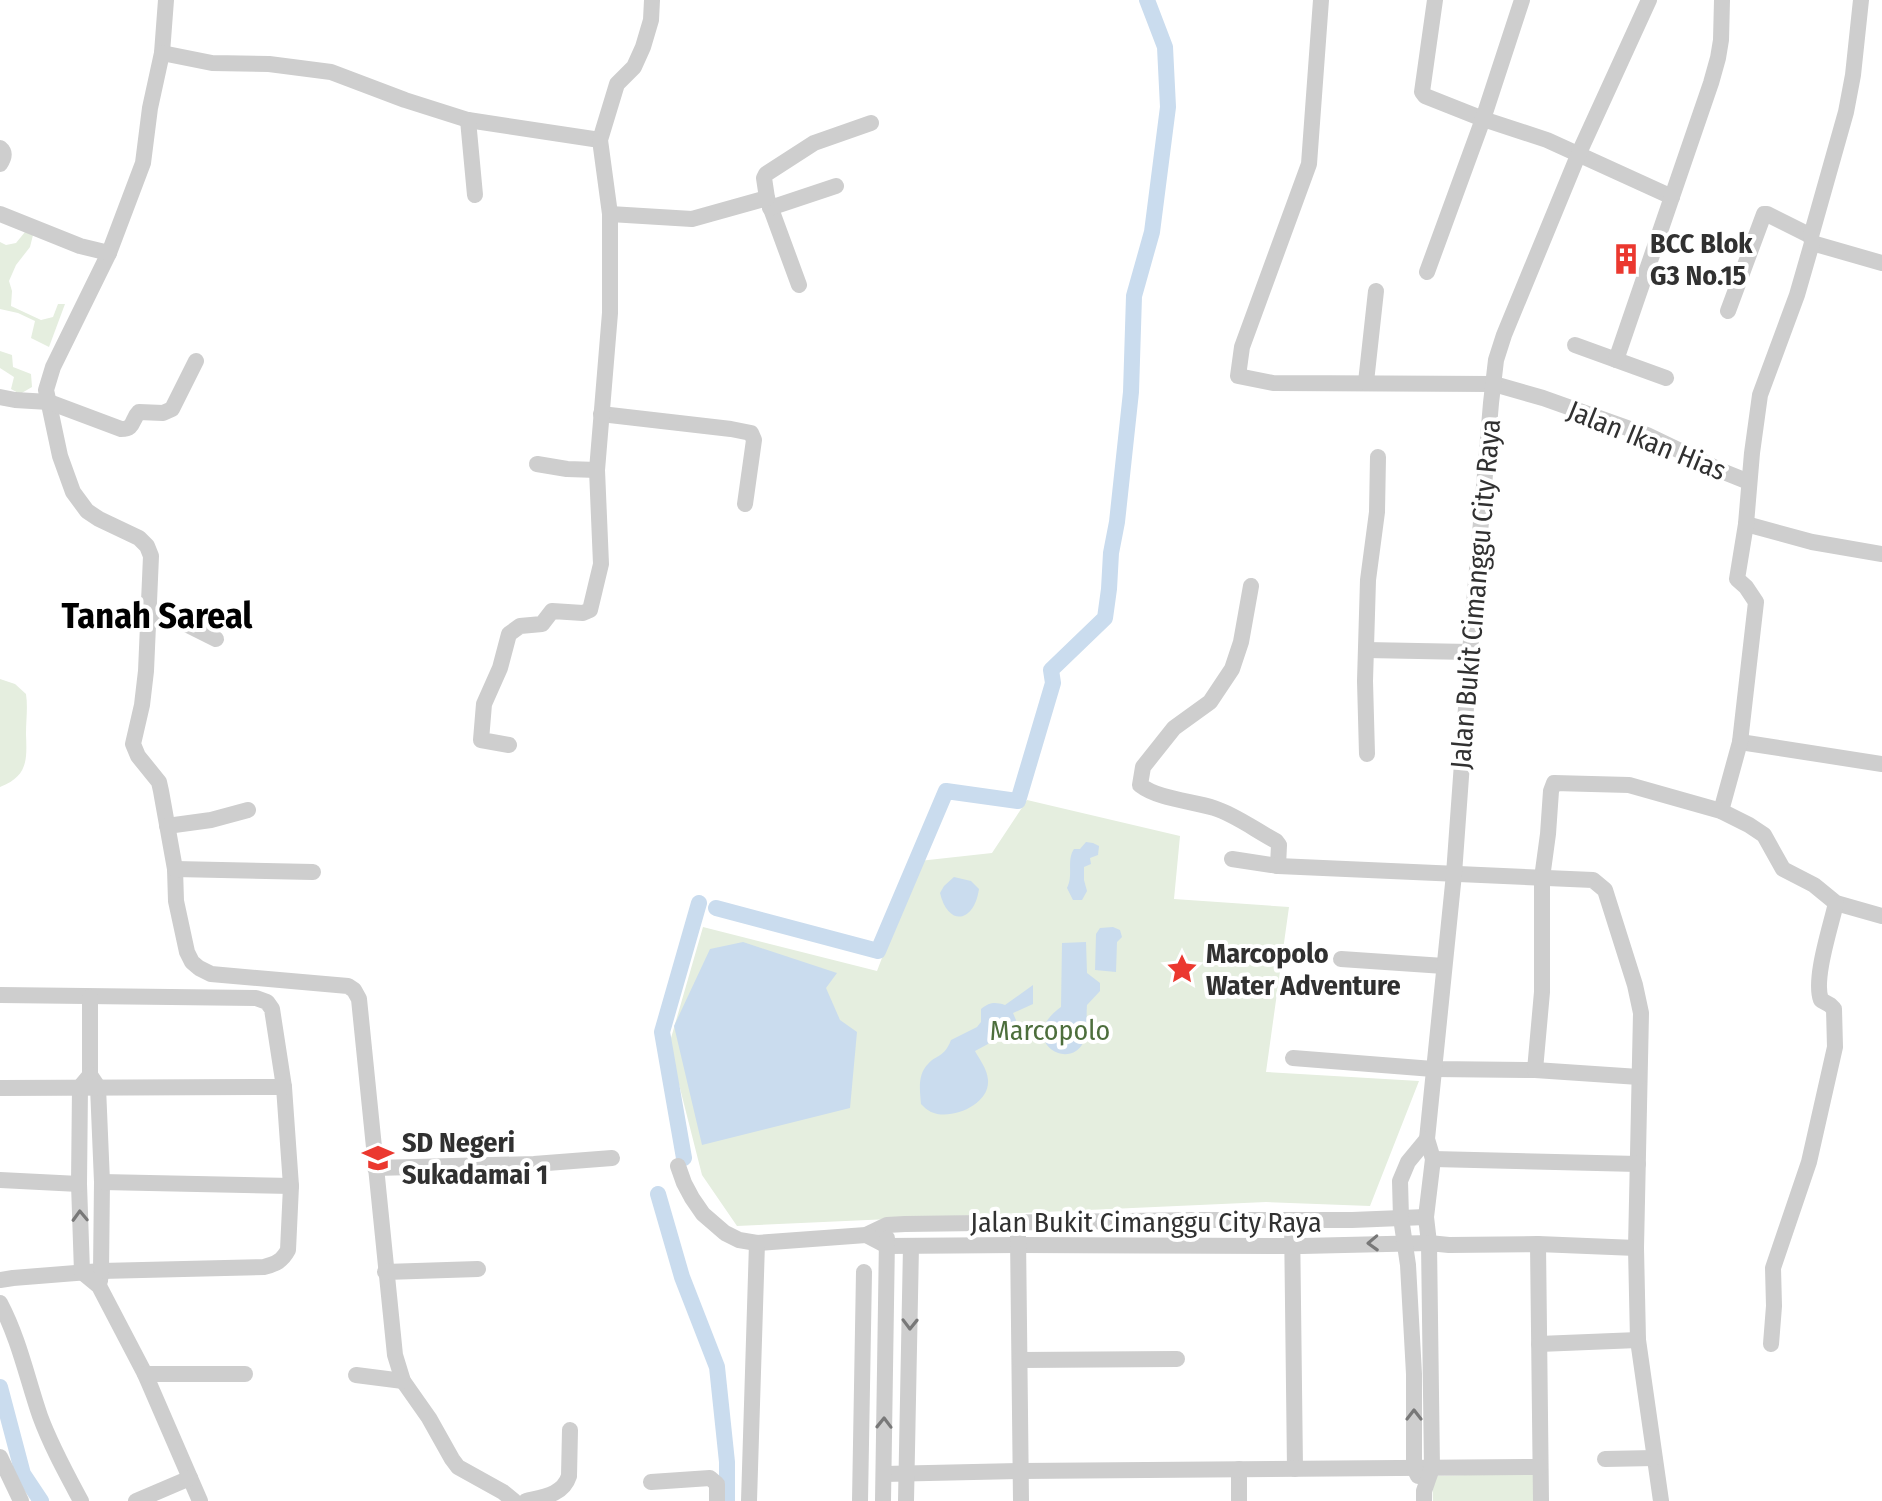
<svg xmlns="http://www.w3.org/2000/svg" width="1882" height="1501" viewBox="0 0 1882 1501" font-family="'Fira Sans Condensed',sans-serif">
<rect width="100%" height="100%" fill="#fff"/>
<g fill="#e5eedf">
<path d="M25,232L33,235L30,247L16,265L9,281L12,291L11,306L41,320L53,317L58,304H65L49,347L31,338L35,321L18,313L0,309V242L6,245L16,243Z"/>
<path d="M0,351L12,355L13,367L31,374L32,387L20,394L11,389L14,377L0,368Z"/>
<path d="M0,679L15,684L26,694C28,707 26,720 26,734C27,760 28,776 0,787Z"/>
<path d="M1027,800L1180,836L1174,899L1289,907L1266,1072L1419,1081L1370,1206L1266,1202L737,1226L702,1175L669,1045L703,927L877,971L919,861L992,853Z"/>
<path d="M1534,1473L1535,1501H1433L1432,1476Z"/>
</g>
<g fill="#cadcee">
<path d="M1086,842L1093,843L1099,846L1098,855L1090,858L1091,864L1084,867V880L1087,891L1082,900H1073L1067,888C1074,875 1066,861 1074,849H1080Z"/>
<path d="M954,877L971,881L979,889C974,923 948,927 940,893L944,886Z"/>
<path d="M1113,927L1120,930L1122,937L1117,942L1116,972L1095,970L1096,934L1100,928Z"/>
<path d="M743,942L837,973L826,988L840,1020L857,1032L850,1108L702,1145L674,1026L710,949Z"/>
<path d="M1086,942L1087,973L1100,983V991L1087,1005C1086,1016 1088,1033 1083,1043C1068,1072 1016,1039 1061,1007L1062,943Z"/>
<path d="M1033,985V1004L1013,1013L1016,1020L1011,1035L1003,1038L993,1036L988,1044L975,1051C980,1060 987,1069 988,1080C990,1105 951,1121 931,1112C927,1110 924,1107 921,1104C920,1091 917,1075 928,1064C937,1054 944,1058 951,1040L977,1027L981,1022V1009C990,1002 995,1002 1005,1005Z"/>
</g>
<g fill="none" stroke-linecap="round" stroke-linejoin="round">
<g stroke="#cadcee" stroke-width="16">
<path d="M716,908L878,951L946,791L1018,801L1053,683L1051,670L1105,618L1109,589L1111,553L1117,522L1131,392L1134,296L1152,232L1168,107L1165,47L1147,0"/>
<path d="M684,1158L662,1032L699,903"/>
<path d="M658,1194L682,1277L717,1367L727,1462V1501"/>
<path d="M0,1387L23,1474L41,1501"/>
</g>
<g stroke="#cecece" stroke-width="16">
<path d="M166,0L162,53L150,108L143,163L109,253L53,367L46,390L60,456L73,492L87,511L99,519L139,538L147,546L151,556L146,671L142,705L133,744L138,756L159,782L161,791L175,869L176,901L187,952L192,962L199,968L211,974L348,986L354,990L359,999L395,1355L403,1381L429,1418L452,1459L458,1467L503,1492L514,1501"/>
<path d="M1321,0L1309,164L1242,347L1238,376L1273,383L1494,384L1543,398L1647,435L1724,472L1749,482"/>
<path d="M1435,0L1422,92L1425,96L1483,119L1547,140L1672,197"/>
<path d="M162,53L212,63L269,64L331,72L405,100L468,120L600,140"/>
<path d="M468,120L475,195"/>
<path d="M0,148C6,153 4,158 0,164"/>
<path d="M767,198L799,285"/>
<path d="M770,208L836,186"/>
<path d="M0,214L80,246L109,253"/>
<path d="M610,214L692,219L767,198L764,178L766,174L814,143L871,123"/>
<path d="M1812,243L1882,263"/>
<path d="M1427,272L1483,119L1522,0"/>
<path d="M1728,311L1764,214H1767L1811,236"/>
<path d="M1575,345L1666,378"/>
<path d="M1616,360L1711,83L1718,58L1721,40L1722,0"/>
<path d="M1366,382L1376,291"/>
<path d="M0,397L15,400L49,402L121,429C135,429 131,420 139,412L163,413L172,409L196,361"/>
<path d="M601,414L731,429L751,433L754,440L745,504"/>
<path d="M537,464L567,469L597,470"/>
<path d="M1746,524L1812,542L1882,554"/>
<path d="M1251,586L1241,642L1232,669L1210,702L1174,728L1143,767L1140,785C1158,799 1192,801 1214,808C1236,815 1255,830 1276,841L1279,845L1278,866"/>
<path d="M148,612L188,625L216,639"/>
<path d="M1366,650L1470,652"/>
<path d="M1740,742L1882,764"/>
<path d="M509,745L481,740L484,704L500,668L509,634L520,626L542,624L552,611L583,613L590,610L601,564L597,470L610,313V214L600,140L617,84L634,67L643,47L651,20L652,0"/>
<path d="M1367,754L1365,681L1368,580L1377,512L1378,457"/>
<path d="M1721,811L1740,742L1756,602L1746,587L1737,579L1746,524L1752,453L1760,395L1797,295L1812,243L1811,236L1846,112L1853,75L1861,0"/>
<path d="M167,826L211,820L248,810"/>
<path d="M1232,859L1278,866L1593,880L1605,890L1635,985L1641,1013L1636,1248L1638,1340L1661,1501"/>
<path d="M175,869L313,872"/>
<path d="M1341,959L1444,966"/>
<path d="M0,995L256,998L267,1002L272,1009L284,1087L291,1186L288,1250C282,1261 276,1264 264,1267L101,1271L13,1278L0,1280"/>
<path d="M90,997V1075L98,1087L102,1182L101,1271L100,1281"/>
<path d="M1293,1058L1433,1069L1535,1070L1639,1077"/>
<path d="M1535,1070L1542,992V878L1548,834L1551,791L1554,783L1629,785L1721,811L1749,825L1764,835L1783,869L1814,885L1836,903L1882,916"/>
<path d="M90,1075L80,1087L79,1184L82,1272L99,1286L145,1374L200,1501"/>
<path d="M0,1088L284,1087"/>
<path d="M1433,1159L1638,1164"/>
<path d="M678,1166L684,1183L692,1198L703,1214L725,1233L739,1240L757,1243L866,1235L887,1225L905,1224L1197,1220H1352L1426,1217"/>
<path d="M375,1168L534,1164L612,1158"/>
<path d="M0,1180L79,1184"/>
<path d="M102,1182L291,1186"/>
<path d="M1292,1220L1295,1469"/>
<path d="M866,1235L887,1246L1018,1245L1302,1246L1429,1243L1426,1217L1433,1159L1427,1139L1454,874L1470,652L1491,403L1496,360L1504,335L1579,153L1649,0"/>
<path d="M1018,1236L1021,1501"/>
<path d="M1538,1244L1541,1501"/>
<path d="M385,1272L478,1269"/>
<path d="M0,1303C19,1339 27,1378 40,1416C51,1446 66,1473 81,1501"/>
<path d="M1539,1344L1638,1340"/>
<path d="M1771,1344L1774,1306L1773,1268L1809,1162L1835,1047L1834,1009L1830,1005L1821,1000C1813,979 1831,926 1836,903"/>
<path d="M1020,1360L1177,1359"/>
<path d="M145,1374H245"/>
<path d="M356,1375L403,1381"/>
<path d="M0,1457L21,1501"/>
<path d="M1605,1459L1654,1458"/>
<path d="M1239,1469V1501"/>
<path d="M884,1474L1021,1471L1540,1467"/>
<path d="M1418,1476L1414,1468V1374L1408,1265L1401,1218L1400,1181L1408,1162L1427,1139"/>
<path d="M651,1482L710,1478L717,1484V1501"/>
<path d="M136,1501L190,1478"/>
<path d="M526,1501C543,1497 563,1495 569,1476L570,1430"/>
<path d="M749,1501L757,1243"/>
<path d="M860,1501L864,1272"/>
<path d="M883,1501L887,1238"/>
<path d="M906,1501L911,1246"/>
<path d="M1424,1501V1491L1432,1468L1429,1243L1449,1245L1538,1244L1636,1248"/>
</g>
</g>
<defs><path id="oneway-chevron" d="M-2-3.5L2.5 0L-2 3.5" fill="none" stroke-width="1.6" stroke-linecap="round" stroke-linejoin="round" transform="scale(2)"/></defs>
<g stroke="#787878">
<use href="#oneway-chevron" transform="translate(80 1216) rotate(-92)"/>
<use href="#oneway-chevron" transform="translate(1373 1243) rotate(178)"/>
<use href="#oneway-chevron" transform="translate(910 1324) rotate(91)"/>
<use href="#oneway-chevron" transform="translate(1414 1415) rotate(-90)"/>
<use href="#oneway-chevron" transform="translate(884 1423) rotate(-89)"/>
</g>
<defs>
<symbol id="building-bare" viewBox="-9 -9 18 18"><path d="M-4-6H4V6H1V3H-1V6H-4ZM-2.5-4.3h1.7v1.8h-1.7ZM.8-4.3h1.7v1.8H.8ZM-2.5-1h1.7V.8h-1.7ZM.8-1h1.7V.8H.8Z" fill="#eb382f" stroke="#fff" stroke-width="2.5" paint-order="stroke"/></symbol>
<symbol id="sight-bare" viewBox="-9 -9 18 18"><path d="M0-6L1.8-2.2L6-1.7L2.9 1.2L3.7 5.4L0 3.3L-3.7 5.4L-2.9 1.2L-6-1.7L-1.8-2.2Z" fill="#eb382f" stroke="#fff" stroke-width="2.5" paint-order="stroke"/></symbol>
<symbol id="school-bare" viewBox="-9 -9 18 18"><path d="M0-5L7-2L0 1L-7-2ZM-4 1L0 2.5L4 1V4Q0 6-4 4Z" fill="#eb382f" stroke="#fff" stroke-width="2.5" paint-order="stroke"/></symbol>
</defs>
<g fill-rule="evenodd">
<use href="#building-bare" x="1604" y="237" width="44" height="44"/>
<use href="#sight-bare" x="1160" y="947" width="44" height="44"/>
<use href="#school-bare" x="356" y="1136" width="44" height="44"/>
</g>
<g text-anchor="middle" stroke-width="8" stroke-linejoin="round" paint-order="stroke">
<g font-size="28" font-weight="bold" fill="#313131" stroke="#fff" text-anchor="start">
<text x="1650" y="253">BCC Blok<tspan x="1650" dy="32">G3 No.15</tspan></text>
<text x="1206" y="963">Marcopolo<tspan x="1206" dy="32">Water Adventure</tspan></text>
<text x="402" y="1152">SD Negeri<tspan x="402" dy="32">Sukadamai 1</tspan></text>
</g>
<g font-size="28" fill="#313131" stroke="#fff">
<text transform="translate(1647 440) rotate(22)" y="10">Jalan Ikan Hias</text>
<text transform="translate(1475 594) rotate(-85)" y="10">Jalan Bukit Cimanggu City Raya</text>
<text x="1146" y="1232">Jalan Bukit Cimanggu City Raya</text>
</g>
<g font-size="28" fill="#4d6e3c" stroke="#fff">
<text x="1050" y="1040">Marcopolo</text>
</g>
<g font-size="36" font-weight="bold" fill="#000" stroke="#fff">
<text x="157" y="628">Tanah Sareal</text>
</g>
</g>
</svg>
